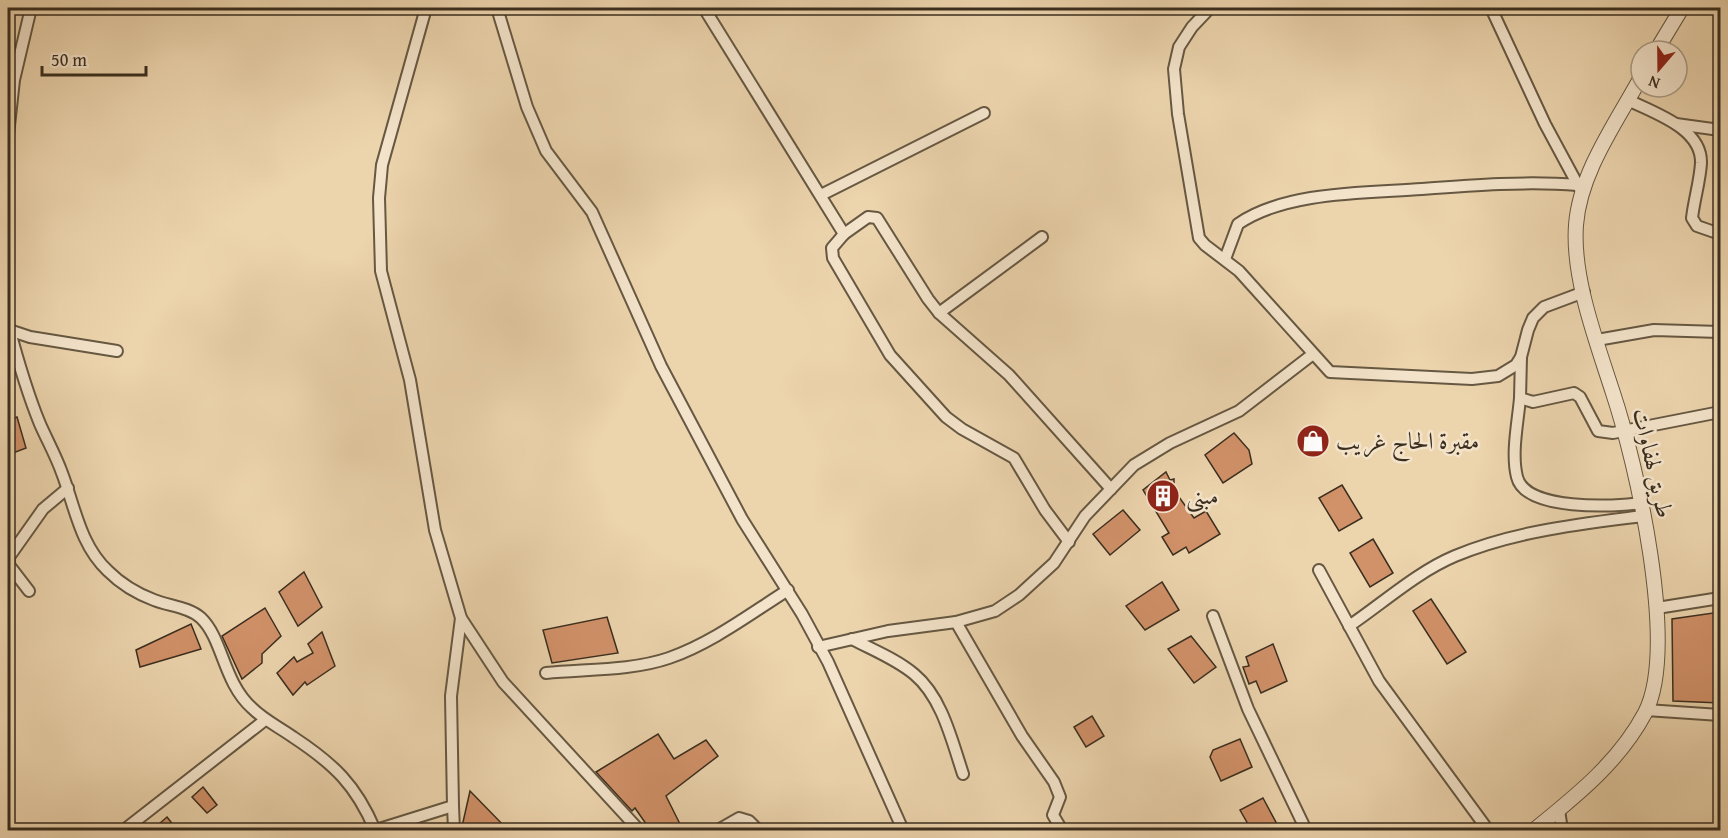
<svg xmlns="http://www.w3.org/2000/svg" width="1728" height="838" viewBox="0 0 1728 838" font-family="'Gentium Book Plus',Amiri,serif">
<rect width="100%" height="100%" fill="#ecd4ad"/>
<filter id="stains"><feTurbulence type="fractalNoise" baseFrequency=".00333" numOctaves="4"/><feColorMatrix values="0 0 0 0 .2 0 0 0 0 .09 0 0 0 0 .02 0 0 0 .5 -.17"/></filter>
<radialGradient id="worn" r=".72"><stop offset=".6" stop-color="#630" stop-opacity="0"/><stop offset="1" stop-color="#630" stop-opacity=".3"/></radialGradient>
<g fill="#d19169" stroke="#3a2e1f" stroke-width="1.5">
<path d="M17,417L26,448L8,455V420Z"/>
<path d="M1234,433L1249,450L1252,464L1223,483L1205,455Z"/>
<path d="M1166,472L1170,480L1174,479V490L1194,518L1206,511L1220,534L1189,553L1186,547L1173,555L1162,537L1169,533L1143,490Z"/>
<path d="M1342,485L1362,518L1339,531L1319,498Z"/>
<path d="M1123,510L1140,530L1110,555L1093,534Z"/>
<path d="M1373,539L1393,573L1370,587L1350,553Z"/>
<path d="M304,572L322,607L298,626L279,592Z"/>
<path d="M1162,582L1179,610L1145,630L1126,606Z"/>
<path d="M1431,599L1466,652L1447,664L1413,611Z"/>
<path d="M265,608L281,636L262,654V663L242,679L222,636Z"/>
<path d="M1720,612V703L1673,701L1672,619Z"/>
<path d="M607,617L618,653L552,663L543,630Z"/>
<path d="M191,624L201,649L140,667L136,650Z"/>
<path d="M322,632L335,666L307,685L305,682L293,695L277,673L294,657L297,662L313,653L308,644Z"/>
<path d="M1191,636L1216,667L1194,683L1168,649Z"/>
<path d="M1273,644L1287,681L1261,693L1256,681L1249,684L1243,667L1249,666L1246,657Z"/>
<path d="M1092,716L1104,736L1086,747L1074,727Z"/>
<path d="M658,734L674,759L706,740L718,756L666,796L681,826L674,831H651L635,808L632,811L596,772Z"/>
<path d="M1240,739L1252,767L1221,781L1210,757L1213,750Z"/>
<path d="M203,787L217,805L207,813L192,797Z"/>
<path d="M470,791L509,831H461Z"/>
<path d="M1263,798L1278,826L1269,831H1252L1240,810Z"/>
<path d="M167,817L178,831H151Z"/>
</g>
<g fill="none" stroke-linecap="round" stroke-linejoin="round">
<defs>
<g id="minor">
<path d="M426,8L382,165L379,198L381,271L410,380L435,530L461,618L503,682L639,830"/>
<path d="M497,8L527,107L546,151L592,212L661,366L742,519L802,614L828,662L903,830"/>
<path d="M704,8L844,234L832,248L833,258L890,355L946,417L962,429L1014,458L1045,510L1069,542"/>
<path d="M1210,8L1192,27L1179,47L1174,69L1178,114L1199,238L1205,245L1239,271L1330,372L1472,379L1498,376L1516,365L1521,357L1528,330L1533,318L1544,307L1584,292"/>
<path d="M1491,8L1545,124L1580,189"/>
<path d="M1628,100C1654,113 1702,128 1701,163C1700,181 1694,200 1692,218L1697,226L1720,234"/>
<path d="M1676,124L1720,130"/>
<path d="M8,135L14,80L31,8"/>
<path d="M821,195L984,113"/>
<path d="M844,234L868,217L877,218L928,299L939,313L1009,375L1111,489"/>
<path d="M1225,259L1238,224C1286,191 1366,193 1422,189C1474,185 1526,181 1578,185"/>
<path d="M939,313L1042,237"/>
<path d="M8,324C16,354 28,395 40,424C47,440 56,456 62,473C75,507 80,545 108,571C120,583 138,594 154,600C169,606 189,607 201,618C223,639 223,682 252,708C264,720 279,727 293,737C334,764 356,785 375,830"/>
<path d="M9,330L30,337L117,351"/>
<path d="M1597,340L1654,330L1720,332"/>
<path d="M1521,357L1520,398L1533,402L1574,393L1580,397L1598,431L1613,433L1720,412"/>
<path d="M1520,398C1518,422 1511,453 1517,477C1525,511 1615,507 1641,503"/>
<path d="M1319,570L1379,681L1488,830"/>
<path d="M29,591L9,565V557L43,509L68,488"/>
<path d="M1657,608L1720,598"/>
<path d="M1213,616L1248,709L1306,830"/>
<path d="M956,622L1022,736L1054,782L1060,797L1053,815L1062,830"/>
<path d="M1349,626C1383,603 1417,572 1455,556C1514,531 1581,524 1643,516"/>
<path d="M852,639C873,650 896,659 914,674C942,697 952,741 963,774"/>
<path d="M818,647L888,631L956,622L995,611L1019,595L1054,563L1085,516L1134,465L1170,443L1239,411L1313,354"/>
<path d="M546,673C586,669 631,671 669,658C712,643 750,614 788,590"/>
<path d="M1646,710L1720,715"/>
<path d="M453,806L454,830"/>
<path d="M1559,810L1562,830"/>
<path d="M124,830L265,720"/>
<path d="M376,830L453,806L451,696L461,618"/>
<path d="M718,830L739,818L749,821L758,830"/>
</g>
<g id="tertiary">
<path d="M1656,51L1682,8"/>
<path d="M1534,830C1576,796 1619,762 1645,713C1679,648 1636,462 1613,393C1597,343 1572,278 1576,225C1580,172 1616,123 1641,77"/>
</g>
</defs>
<use href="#minor" stroke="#665842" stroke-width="14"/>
<use href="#tertiary" stroke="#665842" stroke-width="16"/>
<use href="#minor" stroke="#f3e3ca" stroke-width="10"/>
<use href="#tertiary" stroke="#f3e3ca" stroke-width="14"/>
</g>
<defs>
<symbol id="shop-disc" viewBox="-11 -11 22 22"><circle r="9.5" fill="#8f2418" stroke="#f3e3ca"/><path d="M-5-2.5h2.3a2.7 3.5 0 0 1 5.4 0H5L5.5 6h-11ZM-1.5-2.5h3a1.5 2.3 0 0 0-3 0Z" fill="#fff"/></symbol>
<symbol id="building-disc" viewBox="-11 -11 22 22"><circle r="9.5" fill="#8f2418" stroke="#f3e3ca"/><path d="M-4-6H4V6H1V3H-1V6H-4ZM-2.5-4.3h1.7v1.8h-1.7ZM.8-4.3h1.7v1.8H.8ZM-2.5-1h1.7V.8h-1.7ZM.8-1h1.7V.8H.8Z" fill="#fff"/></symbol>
</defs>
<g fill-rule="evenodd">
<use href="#shop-disc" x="1294" y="422" width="38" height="38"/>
<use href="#building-disc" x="1144" y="477" width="38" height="38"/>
</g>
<g text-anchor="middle" stroke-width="5" stroke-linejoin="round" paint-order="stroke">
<g font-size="24" fill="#3a2e1f" stroke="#f3e3ca" text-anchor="start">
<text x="1336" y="449">مقبرة الحاج غريب</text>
<text x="1186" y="504">مبنى</text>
</g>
<g font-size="24" fill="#3a2e1f" stroke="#f3e3ca">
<text transform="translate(1653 463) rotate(77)" y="8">طريق لهفاوات</text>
</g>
</g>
<rect width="1728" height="838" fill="none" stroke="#ecd4ad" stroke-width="30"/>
<rect x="9" y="9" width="1710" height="820" fill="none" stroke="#3a2e1f" stroke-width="3"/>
<rect x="15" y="15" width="1698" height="808" fill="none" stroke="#3a2e1f" stroke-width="1.5"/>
<g transform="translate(1659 69) rotate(200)"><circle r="28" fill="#f3e3ca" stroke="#a99b86" stroke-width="1.5"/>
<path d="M0-4.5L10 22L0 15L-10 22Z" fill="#8f2418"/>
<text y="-9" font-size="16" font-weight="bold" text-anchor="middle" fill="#3a2e1f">N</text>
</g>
<path d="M42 66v9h104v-9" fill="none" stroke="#3a2e1f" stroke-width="3"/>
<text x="51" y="66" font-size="18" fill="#3a2e1f" stroke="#f3e3ca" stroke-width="4.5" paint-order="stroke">50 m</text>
<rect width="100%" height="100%" filter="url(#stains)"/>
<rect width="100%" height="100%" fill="url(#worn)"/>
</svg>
